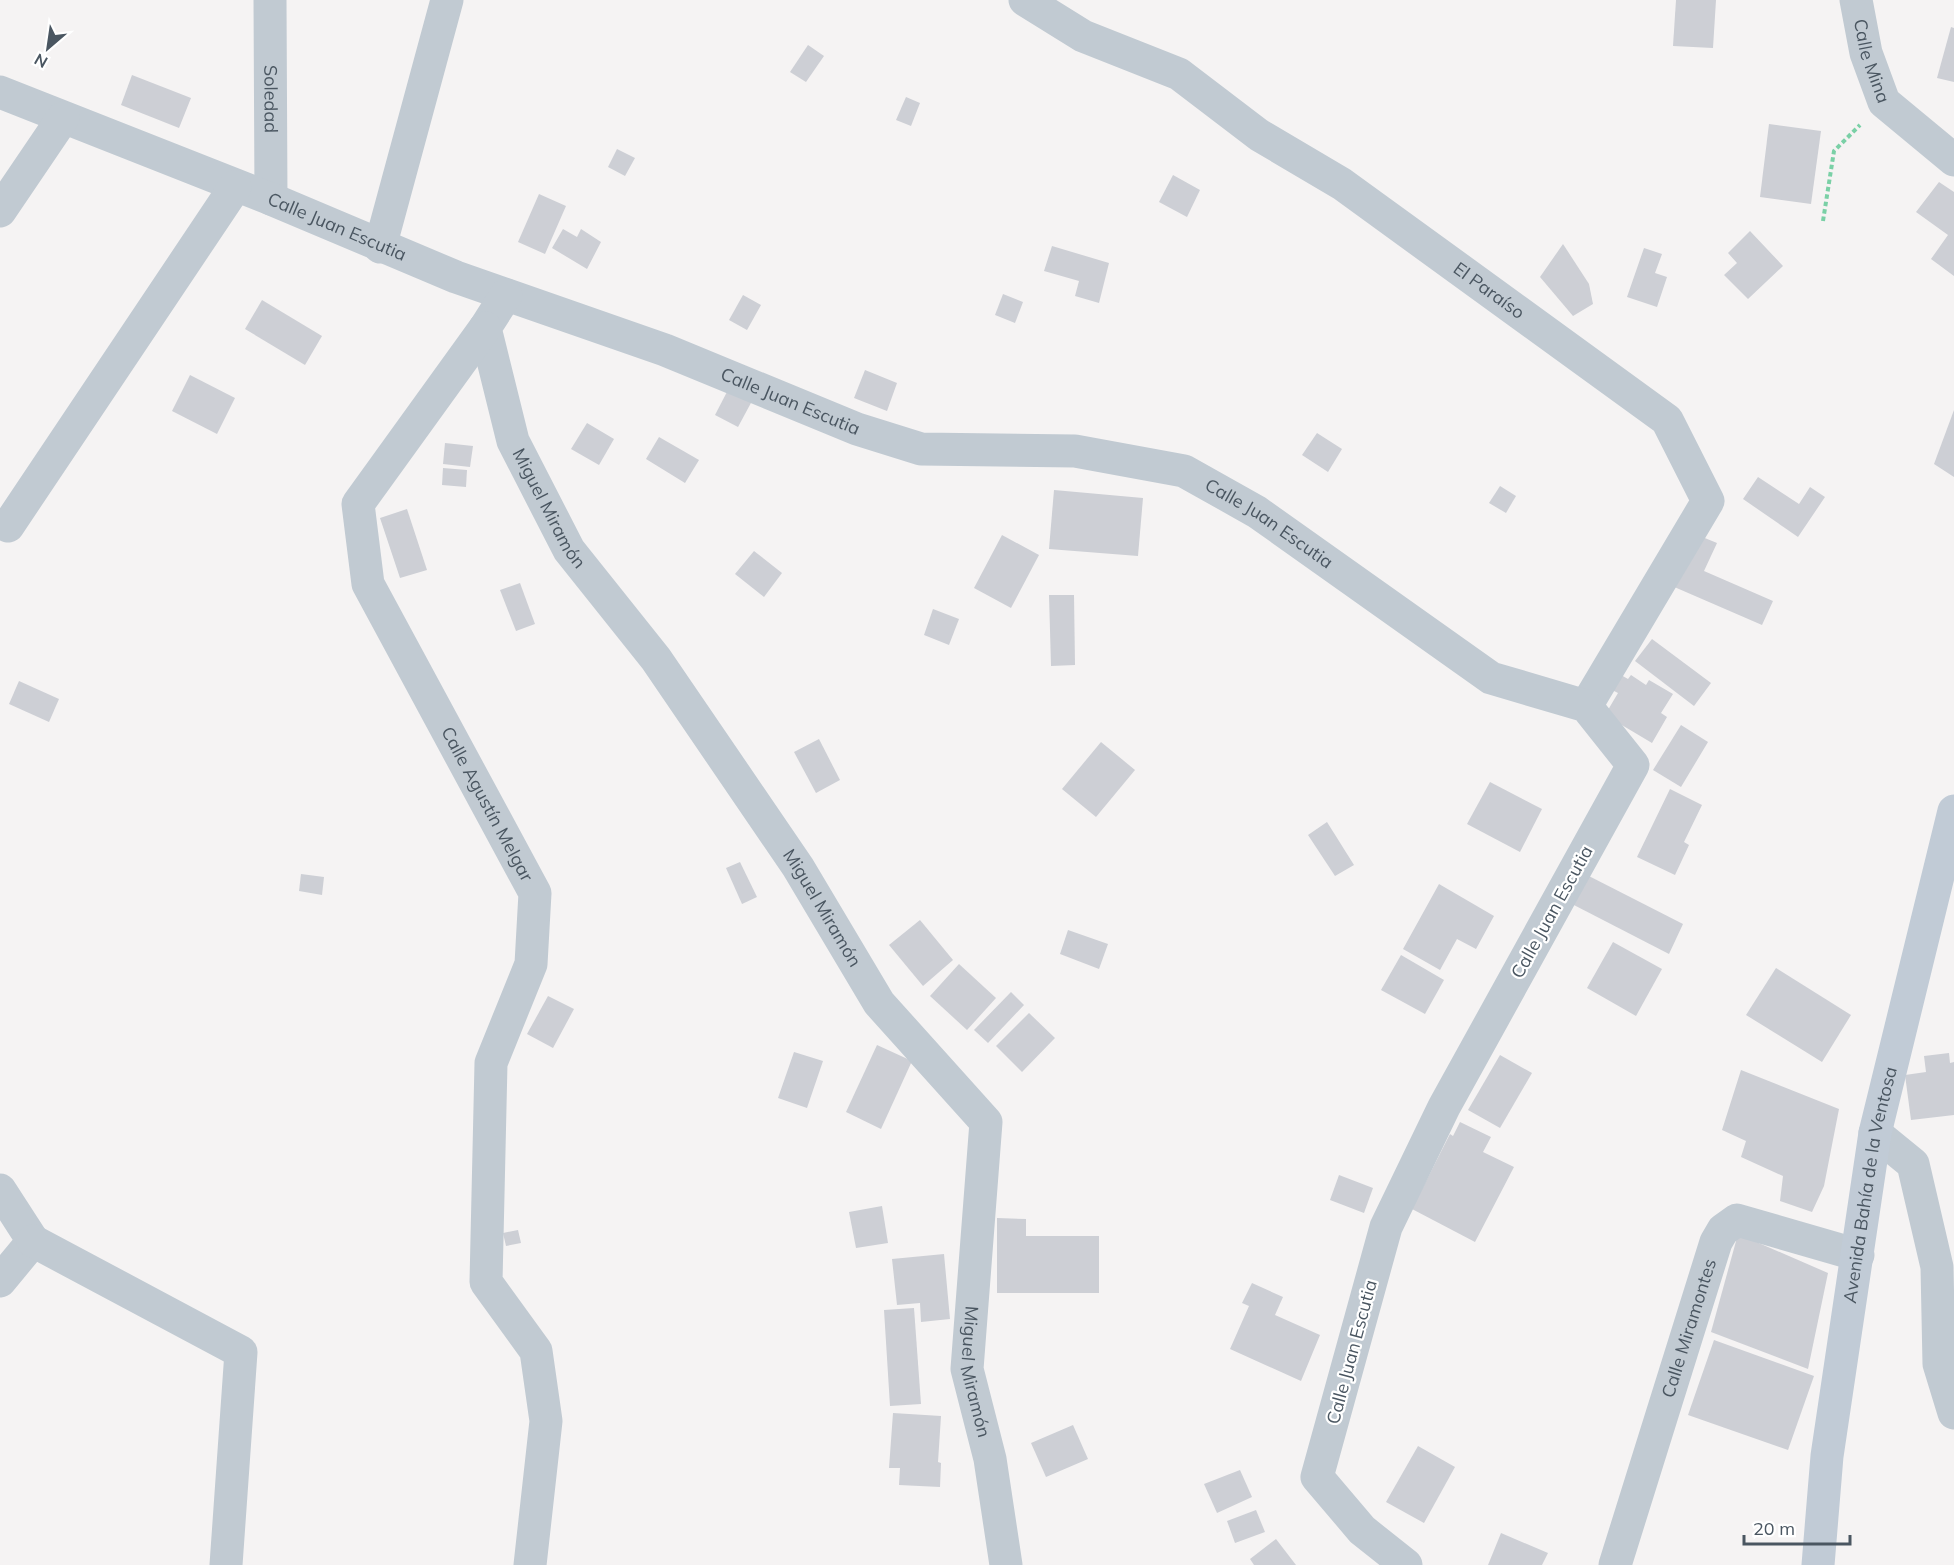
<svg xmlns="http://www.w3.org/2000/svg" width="1954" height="1565" viewBox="0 0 1954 1565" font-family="Mulish,sans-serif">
<rect width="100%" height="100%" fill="#f5f3f3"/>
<g fill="#cdcfd5">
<path d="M1676,0H1716L1713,48L1673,46Z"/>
<path d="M1951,27L1954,28V82L1937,78Z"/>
<path d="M808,45L824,56L806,82L790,72Z"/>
<path d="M132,75L191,98L179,128L121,105Z"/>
<path d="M906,97L920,103L911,126L896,120Z"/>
<path d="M1769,124L1821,131L1811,204L1760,197Z"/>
<path d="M617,149L635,158L625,176L608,167Z"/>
<path d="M1173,175L1200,190L1187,217L1159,202Z"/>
<path d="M1939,182L1954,192V276L1931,259L1948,235L1916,212Z"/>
<path d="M539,194L566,206L545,254L518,242Z"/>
<path d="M563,229L577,237L581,229L601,242L587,269L552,248Z"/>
<path d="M1750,231L1783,266L1748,299L1724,275L1737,263L1728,253Z"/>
<path d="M1563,244L1589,284L1593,304L1573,316L1540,277Z"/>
<path d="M1052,246L1109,263L1099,303L1075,296L1079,281L1044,271Z"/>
<path d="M1644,248L1662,254L1655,273L1667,277L1657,307L1627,297Z"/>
<path d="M1003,294L1023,302L1015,323L995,315Z"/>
<path d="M743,295L761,305L747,330L729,320Z"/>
<path d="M262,300L322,336L305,365L245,329Z"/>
<path d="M865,370L897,383L887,411L854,398Z"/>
<path d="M190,375L235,398L217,434L172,411Z"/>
<path d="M729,388L752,401L738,427L715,415Z"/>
<path d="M1954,410V477L1934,464Z"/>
<path d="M587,423L614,439L599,465L571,449Z"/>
<path d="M1317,433L1342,449L1328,472L1302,455Z"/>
<path d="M659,437L699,460L685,483L646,459Z"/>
<path d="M445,443L473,446L470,467L443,464Z"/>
<path d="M443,468L467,470L466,487L442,485Z"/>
<path d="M1758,477L1799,504L1810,487L1825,497L1798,537L1743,499Z"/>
<path d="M1500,486L1516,496L1506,513L1489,503Z"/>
<path d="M1054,490L1143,498L1138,556L1049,549Z"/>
<path d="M407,509L427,570L400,578L380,518Z"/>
<path d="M1695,534L1717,543L1704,571L1773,601L1762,625L1672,586Z"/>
<path d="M1002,535L1039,555L1011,608L974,588Z"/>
<path d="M754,551L782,573L764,597L735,574Z"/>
<path d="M520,583L535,624L516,631L500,590Z"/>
<path d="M1049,595H1074L1075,665L1051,666Z"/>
<path d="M933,609L959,619L949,645L924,635Z"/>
<path d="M1652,639L1711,683L1694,706L1635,661Z"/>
<path d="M1621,675L1628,679L1631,675L1646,685L1649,680L1673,694L1661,713L1667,717L1652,743L1605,715L1618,693L1612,690Z"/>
<path d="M19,681L59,699L49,722L9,704Z"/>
<path d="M1681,725L1708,742L1681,787L1653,770Z"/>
<path d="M819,739L840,780L816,793L794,752Z"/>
<path d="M1101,742L1135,770L1096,817L1062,789Z"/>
<path d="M1490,782L1542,809L1520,852L1467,824Z"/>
<path d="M1670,789L1702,805L1684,842L1689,845L1675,875L1637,857Z"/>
<path d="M1327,822L1354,865L1335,876L1308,835Z"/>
<path d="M740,862L757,897L742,904L726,868Z"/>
<path d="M1583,873L1683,924L1669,954L1570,903Z"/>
<path d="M301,874L324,877L322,895L299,891Z"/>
<path d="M1439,884L1494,916L1476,949L1457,939L1440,970L1403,949Z"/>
<path d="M920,920L953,960L923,986L889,945Z"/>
<path d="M1068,930L1108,944L1099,969L1060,954Z"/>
<path d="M1613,942L1662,969L1636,1016L1587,988Z"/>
<path d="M1401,955L1444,980L1425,1014L1381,990Z"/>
<path d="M959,964L996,998L967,1030L930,996Z"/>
<path d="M1776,968L1851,1015L1822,1062L1746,1015Z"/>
<path d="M1011,992L1024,1005L988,1043L974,1030Z"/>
<path d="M548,996L574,1009L553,1048L527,1034Z"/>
<path d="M1029,1013L1055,1038L1022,1072L996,1046Z"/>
<path d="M877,1045L912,1061L881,1129L846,1112Z"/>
<path d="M794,1052L823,1061L807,1108L778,1098Z"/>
<path d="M1949,1053L1950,1063L1954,1062V1115L1911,1120L1905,1075L1926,1072L1924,1056Z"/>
<path d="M1500,1055L1532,1073L1500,1128L1468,1110Z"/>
<path d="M1741,1070L1839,1109L1824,1186L1812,1212L1780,1201L1783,1176L1741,1157L1746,1141L1722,1130Z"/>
<path d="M1460,1122L1491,1137L1483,1152L1514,1167L1475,1242L1412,1209L1450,1134L1453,1136Z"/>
<path d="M1339,1175L1373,1188L1364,1213L1330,1200Z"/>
<path d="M882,1206L888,1243L856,1248L849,1212Z"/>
<path d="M997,1218L1026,1219V1236H1099V1293H997Z"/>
<path d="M518,1230L521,1243L506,1246L503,1233Z"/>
<path d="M1738,1234L1828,1273L1808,1369L1711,1332Z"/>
<path d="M944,1254L950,1319L921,1322L920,1303L897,1305L892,1259Z"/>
<path d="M1252,1283L1283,1297L1275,1315L1320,1335L1301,1381L1230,1349L1249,1306L1242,1303Z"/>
<path d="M914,1308L921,1404L890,1406L884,1310Z"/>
<path d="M1714,1340L1814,1376L1788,1450L1688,1415Z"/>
<path d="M893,1413L941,1416L938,1462L941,1463L940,1487L899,1485L900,1468H889Z"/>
<path d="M1073,1425L1088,1459L1046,1477L1031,1443Z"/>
<path d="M1418,1446L1455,1467L1424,1523L1386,1502Z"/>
<path d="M1240,1470L1252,1497L1217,1513L1204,1484Z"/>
<path d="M1256,1510L1265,1532L1235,1543L1227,1521Z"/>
<path d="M1501,1533L1548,1553L1542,1565H1488Z"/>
<path d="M1276,1539L1296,1565H1254L1250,1559Z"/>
</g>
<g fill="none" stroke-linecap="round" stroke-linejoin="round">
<path stroke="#7ad0a6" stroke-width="4" stroke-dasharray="4.5 3" stroke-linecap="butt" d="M1823,221L1834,151L1860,125"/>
<g stroke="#c1cad2" stroke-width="33">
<path id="s1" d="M270,0L271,199"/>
<path id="s2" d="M1025,0L1083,36L1179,74L1259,135L1342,184L1667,420L1708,501L1586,706"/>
<path id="s3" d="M1856,0L1866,53L1884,102L1954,160"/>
<path id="s4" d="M0,92L271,199L456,277L665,350L857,429L921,449L1075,451L1184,471L1257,512L1491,678L1586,706L1633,765L1444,1107L1386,1227L1317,1477L1362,1530L1406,1565"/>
<path d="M0,211L63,118"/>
<path d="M380,247L447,0"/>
<path id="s5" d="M506,295L485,328L513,441L569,550L656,659L798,867L879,1003L986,1122L967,1369L990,1459L1006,1565"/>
<path id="s6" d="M485,328L358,504L368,584L535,893L531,964L491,1063L486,1282L536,1351L546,1421L530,1565"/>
<path d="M8,526L235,187"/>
<path d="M1875,1133L1913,1164L1937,1267L1939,1364L1954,1413"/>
<path d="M0,1190L33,1241L0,1281"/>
<path d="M33,1241L241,1352L226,1565"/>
<path id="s7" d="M1615,1565L1716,1242L1723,1230L1737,1220L1858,1255"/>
</g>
<path stroke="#c1cbd6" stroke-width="33" id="s8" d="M1818,1565L1827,1456L1875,1133L1954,811"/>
</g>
<g text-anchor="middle" stroke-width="4.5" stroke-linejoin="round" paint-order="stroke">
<g font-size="18" fill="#4a5661" stroke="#fff">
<text dy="6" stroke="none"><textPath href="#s3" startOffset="63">Calle Mina</textPath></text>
<text dy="6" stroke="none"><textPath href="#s1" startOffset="99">Soledad</textPath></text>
<text dy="6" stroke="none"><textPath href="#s4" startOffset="363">Calle Juan Escutia</textPath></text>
<text dy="6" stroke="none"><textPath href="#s2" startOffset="550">El Paraíso</textPath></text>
<text dy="6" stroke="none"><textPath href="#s4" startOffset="849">Calle Juan Escutia</textPath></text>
<text dy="6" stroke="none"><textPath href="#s5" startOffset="232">Miguel Miramón</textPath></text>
<text dy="6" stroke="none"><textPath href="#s4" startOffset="1353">Calle Juan Escutia</textPath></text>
<text dy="6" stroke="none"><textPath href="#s6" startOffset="548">Calle Agustín Melgar</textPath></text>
<text dy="6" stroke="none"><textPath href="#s5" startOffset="717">Miguel Miramón</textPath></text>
<text transform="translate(1552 912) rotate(-61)" y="6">Calle Juan Escutia</text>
<text dy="6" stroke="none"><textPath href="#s8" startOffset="384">Avenida Bahía de la Ventosa</textPath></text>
<text dy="6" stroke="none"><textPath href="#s7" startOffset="248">Calle Miramontes</textPath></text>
<text transform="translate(1352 1352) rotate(-75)" y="6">Calle Juan Escutia</text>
<text dy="6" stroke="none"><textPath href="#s5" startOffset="1239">Miguel Miramón</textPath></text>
</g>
</g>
<g transform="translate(48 48) rotate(209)" stroke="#ffffff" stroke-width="4.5" paint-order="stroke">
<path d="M0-4.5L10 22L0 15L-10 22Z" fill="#4a5661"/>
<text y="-9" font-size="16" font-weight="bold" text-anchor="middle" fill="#4a5661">N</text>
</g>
<path d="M1744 1535v9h106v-9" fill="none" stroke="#4a5661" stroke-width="3"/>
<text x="1753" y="1535" font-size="18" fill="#4a5661" stroke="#ffffff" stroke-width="4.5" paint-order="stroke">20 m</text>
</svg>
